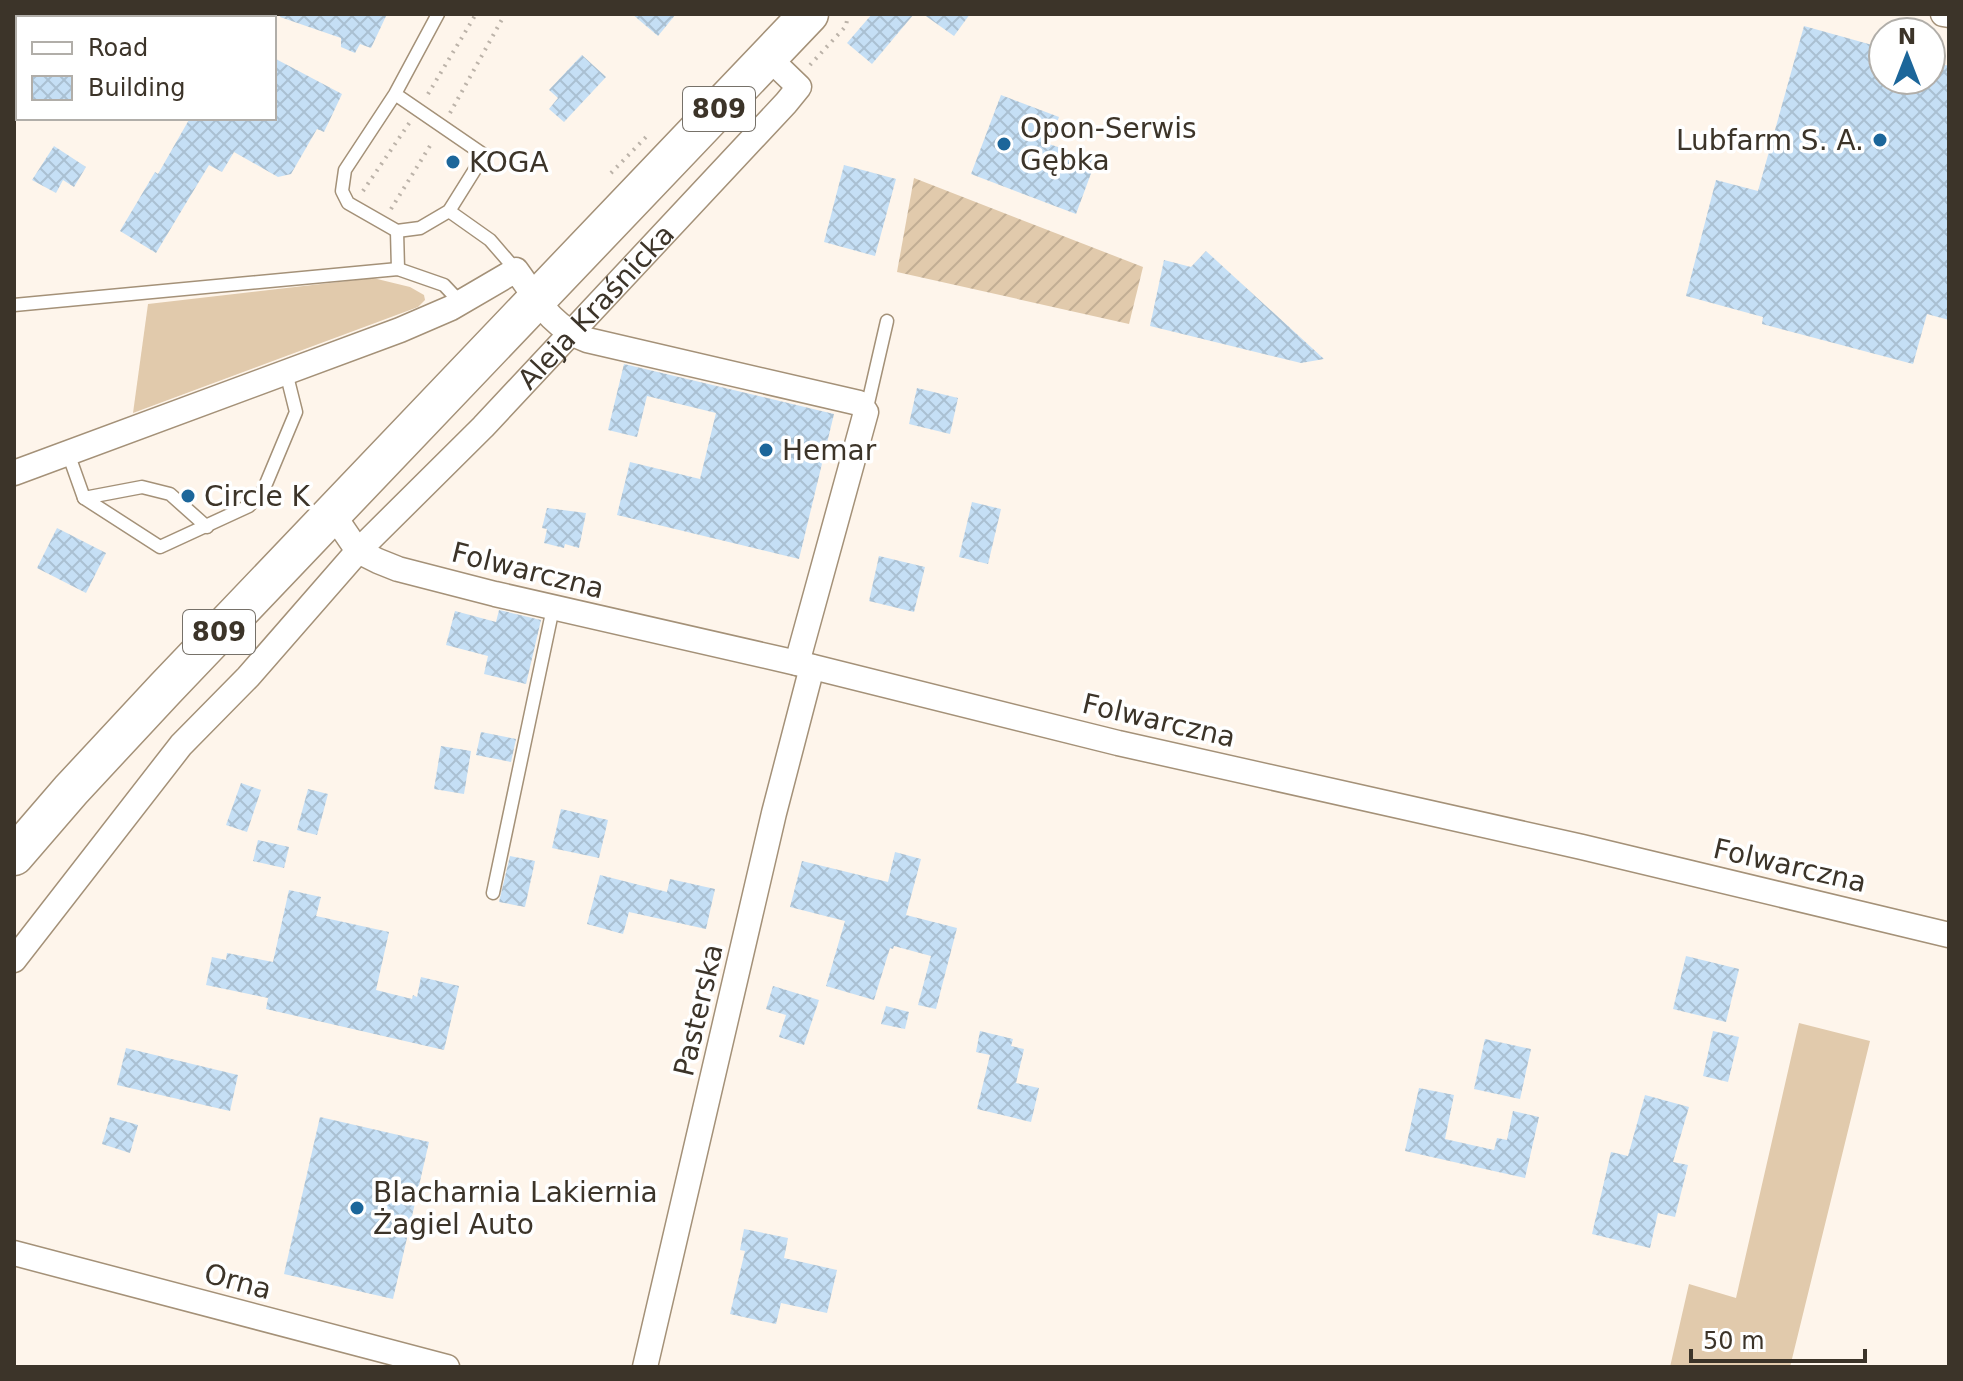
<svg xmlns="http://www.w3.org/2000/svg" width="1963" height="1381" viewBox="0 0 1963 1381" font-family="'DejaVu Sans',sans-serif">
<defs>
<pattern id="garden-furrows" width="10" height="10" patternUnits="userSpaceOnUse" patternTransform="scale(2)"><rect width="10" height="10" fill="#e1caac"/><path d="M-1 1l2-2M0 10L10 0M9 11l2-2" fill="none" stroke="#c2ae94"/></pattern>
<pattern id="building-cross-hatch" width="8" height="8" patternUnits="userSpaceOnUse" patternTransform="scale(2)"><rect width="8" height="8" fill="#c5dff5"/><path d="M0 0l8 8M0 8l8-8" fill="none" stroke="#aac0d2"/></pattern>
</defs>
<rect width="100%" height="100%" fill="#fef5eb"/>
<g fill="#e1caac">
<path d="M373,278L410,287L424,295L425,300L418,307L133,413L148,304Z"/>
<path d="M1799,1023L1870,1041L1790,1367H1670L1689,1284L1736,1298Z"/>
</g>
<path fill="url(#garden-furrows)" d="M914,178L1143,267L1129,324L897,272Z"/>
<g fill="url(#building-cross-hatch)">
<path d="M281,14H387L371,48L360,44L355,53L341,47V38L280,17Z"/>
<path d="M632,14H676L658,36Z"/>
<path d="M872,14H914L872,64L847,43Z"/>
<path d="M923,14H970L954,36Z"/>
<path d="M1804,26L1883,48V80H1931V61L1949,66V320L1927,314L1913,364L1762,324L1763,317L1686,296L1716,180L1758,191Z"/>
<path d="M582,55L606,77L564,122L549,109L558,98L549,90Z"/>
<path d="M274,58L342,94L324,132L317,129L291,174L278,177L234,152L222,172L209,165L156,253L120,231L155,172L158,174L190,118H274Z"/>
<path d="M1001,95L1059,117L1049,144L1096,160L1076,214L971,174Z"/>
<path d="M54,146L86,167L74,187L63,180L56,193L32,180Z"/>
<path d="M844,165L896,179L875,256L824,242Z"/>
<path d="M1206,251L1324,359L1301,363L1150,326L1164,260L1191,267Z"/>
<path d="M624,364L834,414L799,559L617,515L630,462L700,479L716,413L647,396L637,437L608,430Z"/>
<path d="M917,388L958,398L950,434L909,424Z"/>
<path d="M972,502L1001,509L988,564L959,557Z"/>
<path d="M547,508L586,513L579,548L565,544L564,548L544,543L547,529L542,528Z"/>
<path d="M57,528L106,553L86,593L37,568Z"/>
<path d="M879,556L925,567L914,612L869,601Z"/>
<path d="M499,610L541,620L526,684L484,674L488,656L446,645L455,611L496,622Z"/>
<path d="M481,732L516,739L511,762L476,755Z"/>
<path d="M441,746L471,751L464,794L434,789Z"/>
<path d="M241,783L261,790L247,832L226,825Z"/>
<path d="M308,789L328,794L317,835L297,830Z"/>
<path d="M561,809L608,820L599,858L552,848Z"/>
<path d="M258,840L289,847L284,868L253,861Z"/>
<path d="M895,852L921,859L906,915L957,928L936,1009L918,1005L931,956L894,946L893,949L890,948L874,1000L826,986L845,921L790,907L802,861L888,882Z"/>
<path d="M510,856L535,861L525,907L499,902Z"/>
<path d="M600,875L667,892L670,879L715,889L706,929L629,912L623,934L587,924Z"/>
<path d="M289,890L321,897L316,916L389,932L376,990L412,999L413,995L417,997L421,977L459,986L444,1050L266,1009L268,998L206,985L212,957L226,960L227,953L273,962Z"/>
<path d="M1686,956L1739,969L1726,1022L1673,1009Z"/>
<path d="M773,986L819,1000L804,1045L779,1037L786,1015L766,1009Z"/>
<path d="M886,1006L909,1012L905,1029L881,1024Z"/>
<path d="M980,1031L1013,1039L1011,1046L1024,1049L1016,1083L1039,1088L1031,1122L977,1109L990,1055L976,1052Z"/>
<path d="M1713,1031L1739,1037L1728,1082L1703,1076Z"/>
<path d="M1485,1039L1531,1049L1520,1099L1474,1089Z"/>
<path d="M126,1048L238,1075L230,1111L117,1085Z"/>
<path d="M1419,1088L1454,1095L1445,1139L1494,1150L1497,1138L1507,1140L1513,1111L1539,1117L1525,1178L1405,1151Z"/>
<path d="M1645,1095L1689,1107L1673,1162L1688,1165L1675,1217L1658,1213L1650,1248L1592,1234L1611,1152L1628,1156Z"/>
<path d="M110,1117L138,1125L130,1153L102,1144Z"/>
<path d="M320,1117L429,1142L393,1299L284,1274Z"/>
<path d="M744,1229L788,1238L784,1258L837,1270L827,1313L781,1303L776,1324L730,1314L745,1251L740,1250Z"/>
</g>
<g fill="none" stroke-linecap="round" stroke-linejoin="round">
<defs>
<g id="service">
<path d="M395,94L484,155L449,211L420,228L397,231L348,203L342,191L345,170L395,94L438,14"/>
<path d="M449,211L490,240L516,270"/>
<path d="M397,231L398,269"/>
<path d="M14,305L398,269L444,285L460,302"/>
<path d="M866,412L887,321"/>
<path d="M68,453L84,498L160,547L249,506L263,491L296,412L286,372"/>
<path d="M84,498L142,487L170,494L207,527"/>
<path d="M493,893L553,608"/>
</g>
<g id="minor">
<path d="M1943,14L1949,15"/>
<path d="M14,473L400,330L451,308L516,270C538,300 551,327 587,340L859,403L866,412L797,663"/>
<path d="M332,513L358,551L378,561L398,569L495,594L797,663L1118,743L1582,847L1949,935"/>
<path id="s1" d="M14,960L181,745L248,677L358,551L483,427L786,103L799,87L768,57"/>
<path d="M14,1253L447,1367"/>
<path d="M645,1367L774,813L812,667"/>
</g>
<path id="primary" d="M14,856L71,790L165,689L809,14"/>
</defs>
<use href="#service" stroke="#a49178" stroke-width="15"/>
<use href="#minor" stroke="#a49178" stroke-width="27"/>
<use href="#primary" stroke="#a49178" stroke-width="41"/>
<g stroke="#bcb3a9" stroke-width="4" stroke-dasharray="2 6" stroke-linecap="butt">
<path d="M810,65L846,26L848,14"/>
<path d="M428,94L476,14"/>
<path d="M450,113L505,14"/>
<path d="M611,173L646,137"/>
<path d="M363,191L410,122"/>
<path d="M391,209L433,141"/>
</g>
<use href="#service" stroke="#fff" stroke-width="12"/>
<use href="#minor" stroke="#fff" stroke-width="24"/>
<use href="#primary" stroke="#fff" stroke-width="38"/>
</g>
<g fill="#1c669a" stroke="#fff" stroke-width="3">
<circle cx="1880" cy="140" r="8"/>
<circle cx="1004" cy="144" r="8"/>
<circle cx="453" cy="162" r="8"/>
<circle cx="766" cy="450" r="8"/>
<circle cx="188" cy="496" r="8"/>
<circle cx="357" cy="1208" r="8"/>
</g>
<g text-anchor="middle" stroke-width="7" stroke-linejoin="round" paint-order="stroke">
<g fill="#fff" stroke="#767169" stroke-width="2">
<rect x="683" y="87" width="72" height="44" rx="6"/>
<rect x="183" y="610" width="72" height="44" rx="6"/>
</g>
<g font-size="26" font-weight="bold" fill="#3c3429">
<text x="719" y="118">809</text>
<text x="219" y="641">809</text>
</g>
<g font-size="28" fill="#3c3429" stroke="#fff" text-anchor="start">
<text x="1020" y="138">Opon-Serwis<tspan x="1020" dy="32">Gębka</tspan></text>
<text x="1864" y="150" text-anchor="end">Lubfarm S. A.</text>
<text x="469" y="172">KOGA</text>
<text x="782" y="460">Hemar</text>
<text x="204" y="506">Circle K</text>
<text x="373" y="1202">Blacharnia Lakiernia<tspan x="373" dy="32">Żagiel Auto</tspan></text>
</g>
<g font-size="28" fill="#3c3429" stroke="#fff">
<text dy="10" stroke="none"><textPath href="#s1" startOffset="876">Aleja Kraśnicka</textPath></text>
<text transform="translate(528 570) rotate(14)" y="10">Folwarczna</text>
<text transform="translate(1159 720) rotate(13)" y="10">Folwarczna</text>
<text transform="translate(1790 865) rotate(13)" y="10">Folwarczna</text>
<text transform="translate(698 1010) rotate(-77)" y="10">Pasterska</text>
<text transform="translate(238 1281) rotate(15)" y="10">Orna</text>
</g>
</g>
<rect width="1963" height="1381" fill="none" stroke="#3c3429" stroke-width="32"/>
<rect x="16" y="16" width="260" height="104" fill="#ffffff" stroke="#b1aea9" stroke-width="2"/>
<rect x="32" y="42" width="40" height="12" fill="#ffffff" stroke="#b1aea9" stroke-width="2"/>
<text x="88" y="56" font-size="24" fill="#3c3429">Road</text>
<rect x="32" y="76" width="40" height="24" fill="url(#building-cross-hatch)" stroke="#b1aea9" stroke-width="2"/>
<text x="88" y="96" font-size="24" fill="#3c3429">Building</text>
<g transform="translate(1907 56)"><circle r="38" fill="#ffffff" stroke="#b1aea9" stroke-width="2"/>
<path d="M0-6L14 30L0 20L-14 30Z" fill="#1c669a"/>
<text y="-12" font-size="22" font-weight="bold" text-anchor="middle" fill="#3c3429">N</text>
</g>
<path d="M1691 1349v12h174v-12" fill="none" stroke="#3c3429" stroke-width="4"/>
<text x="1703" y="1349" font-size="24" fill="#3c3429" stroke="#ffffff" stroke-width="6" paint-order="stroke">50 m</text>
</svg>
